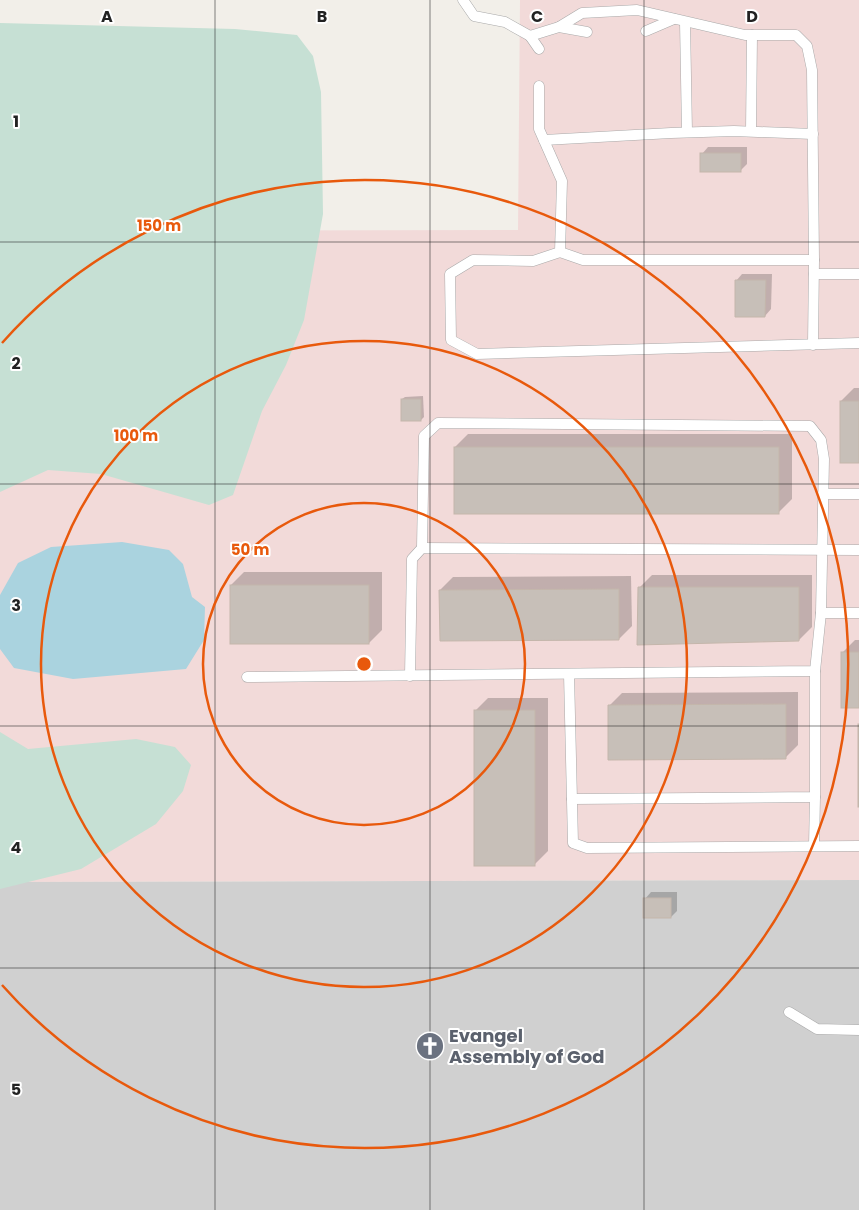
<svg xmlns="http://www.w3.org/2000/svg" width="859" height="1210" viewBox="0 0 859 1210" font-family="Poppins,sans-serif">
<rect width="100%" height="100%" fill="#f2efe9"/>
<path fill="#f2dad9" d="M520,0H859V880L0,882V231L518,230Z"/>
<path fill="#d0d0d0" d="M859,880V1210H0V882Z"/>
<g fill="#c6e0d4">
<path d="M0,23L235,29L297,35L313,56L321,92L323,214L304,320L286,365L262,411L233,495L209,505L101,474L48,470L0,492Z"/>
<path d="M0,732L28,749L136,739L175,747L191,765L183,791L156,824L81,869L0,889Z"/>
</g>
<path fill="#aad3df" d="M122,542L169,550L183,564L192,597L205,607L204,640L186,669L73,679L14,668L0,649V595L18,563L51,547Z"/>
<g fill="#0003">
<path d="M708,147H747V164L740,171L702,154Z"/>
<path d="M742,274H772L771,309L765,316L736,281Z"/>
<path d="M854,388H859V462L841,401Z"/>
<path d="M423,396L424,417L421,420L402,399L405,397Z"/>
<path d="M468,434H792V499L779,512L455,447Z"/>
<path d="M244,572H382V630L369,643L231,585Z"/>
<path d="M652,575H812V627L799,640L639,588Z"/>
<path d="M631,576L632,626L619,639L440,590L453,577Z"/>
<path d="M855,640H859V707L842,653Z"/>
<path d="M798,692V745L785,758L609,706L622,693Z"/>
<path d="M488,698H548V851L535,864L475,711Z"/>
<path d="M651,892H677V911L671,917L645,899Z"/>
</g>
<g fill="#c7bfb8" stroke="#c4b6ab">
<rect x="700" y="153" width="41" height="19"/>
<path d="M735,280H766L765,317H735Z"/>
<rect x="401" y="399" width="20" height="22"/>
<rect x="840" y="401" width="19" height="62"/>
<rect x="454" y="447" width="325" height="67"/>
<rect x="230" y="585" width="139" height="59"/>
<path d="M638,587H799V641L637,645Z"/>
<path d="M619,589V640L440,641L439,590Z"/>
<rect x="841" y="652" width="18" height="56"/>
<path d="M786,704V759L608,760V705Z"/>
<rect x="474" y="710" width="61" height="156"/>
<rect x="858" y="724" width="1" height="83"/>
<rect x="643" y="898" width="28" height="20"/>
</g>
<g fill="none" stroke-linecap="round" stroke-linejoin="round">
<defs>
<g id="lane">
<path d="M463,0L474,16L505,22L530,36L539,49"/>
<path d="M685,22L687,132"/>
<path d="M559,27L587,32"/>
<path d="M646,31L674,19"/>
<path d="M530,36L559,27L582,13L637,10L745,35H796L807,46L812,70L814,260L813,345"/>
<path d="M539,86V129L562,181L560,252L533,261L473,260L450,274L451,340L477,354L859,343"/>
<path d="M751,131L752,35"/>
<path d="M544,140L671,133L734,131L813,134"/>
<path d="M560,252L583,260H814"/>
<path d="M814,274H859"/>
<path d="M823,494H859"/>
<path d="M422,548L424,436L438,423L810,426L821,440L824,459L821,613"/>
<path d="M569,674L573,843L587,848L859,846"/>
<path d="M410,676L412,559L422,548L859,550"/>
<path d="M247,677L815,671L821,613H859"/>
<path d="M572,799L815,797V671"/>
<path d="M814,846L815,797"/>
<path d="M789,1012L817,1029L859,1030"/>
</g>
</defs>
<use href="#lane" stroke="#a9a9a9" stroke-width="11"/>
<use href="#lane" stroke="#fff" stroke-width="10"/>
</g>
<path fill="none" stroke="#222" stroke-width="1" stroke-opacity="0.55" d="M215,0V1210M430,0V1210M644,0V1210M0,242H859M0,484H859M0,726H859M0,968H859"/>
<g fill="none" stroke="#e8590c" stroke-width="2.5">
<circle cx="364" cy="664" r="161"/>
<circle cx="364" cy="664" r="323"/>
<path d="M2 343A484 484 0 1 1 2 985"/>
</g>
<defs>
<symbol id="church-disc" viewBox="-11 -11 22 22"><circle r="9.5" fill="#6b7280" stroke="#fff"/><path d="M-1.2-6h2.4v3.5h3.3v2.4h-3.3V6h-2.4V-.1h-3.3v-2.4h3.3Z" fill="#fff"/></symbol>
</defs>
<g fill-rule="evenodd">
<use href="#church-disc" x="414" y="1030" width="32" height="32"/>
</g>
<g text-anchor="middle" stroke-width="4" stroke-linejoin="round" paint-order="stroke">
<g font-size="18" font-weight="bold" fill="#5b616d" stroke="#fff" text-anchor="start">
<text x="449" y="1042">Evangel<tspan x="449" dy="21">Assembly of God</tspan></text>
</g>
</g>
<g font-size="16" text-anchor="middle" font-weight="bold" fill="#222" stroke="#fff" stroke-width="4" stroke-linejoin="round" paint-order="stroke">
<text x="107" y="22">A</text>
<text x="322" y="22">B</text>
<text x="537" y="22">C</text>
<text x="752" y="22">D</text>
<text x="16" y="127">1</text>
<text x="16" y="369">2</text>
<text x="16" y="611">3</text>
<text x="16" y="853">4</text>
<text x="16" y="1095">5</text>
</g>
<circle cx="364" cy="664" r="8" fill="#e8590c" stroke="#fff" stroke-width="2.5"/>
<g font-size="15" text-anchor="middle" font-weight="bold" fill="#e8590c" stroke="#fff" stroke-width="4" stroke-linejoin="round" paint-order="stroke">
<text x="159" y="231">150 m</text>
<text x="136" y="441">100 m</text>
<text x="250" y="555">50 m</text>
</g>
</svg>
